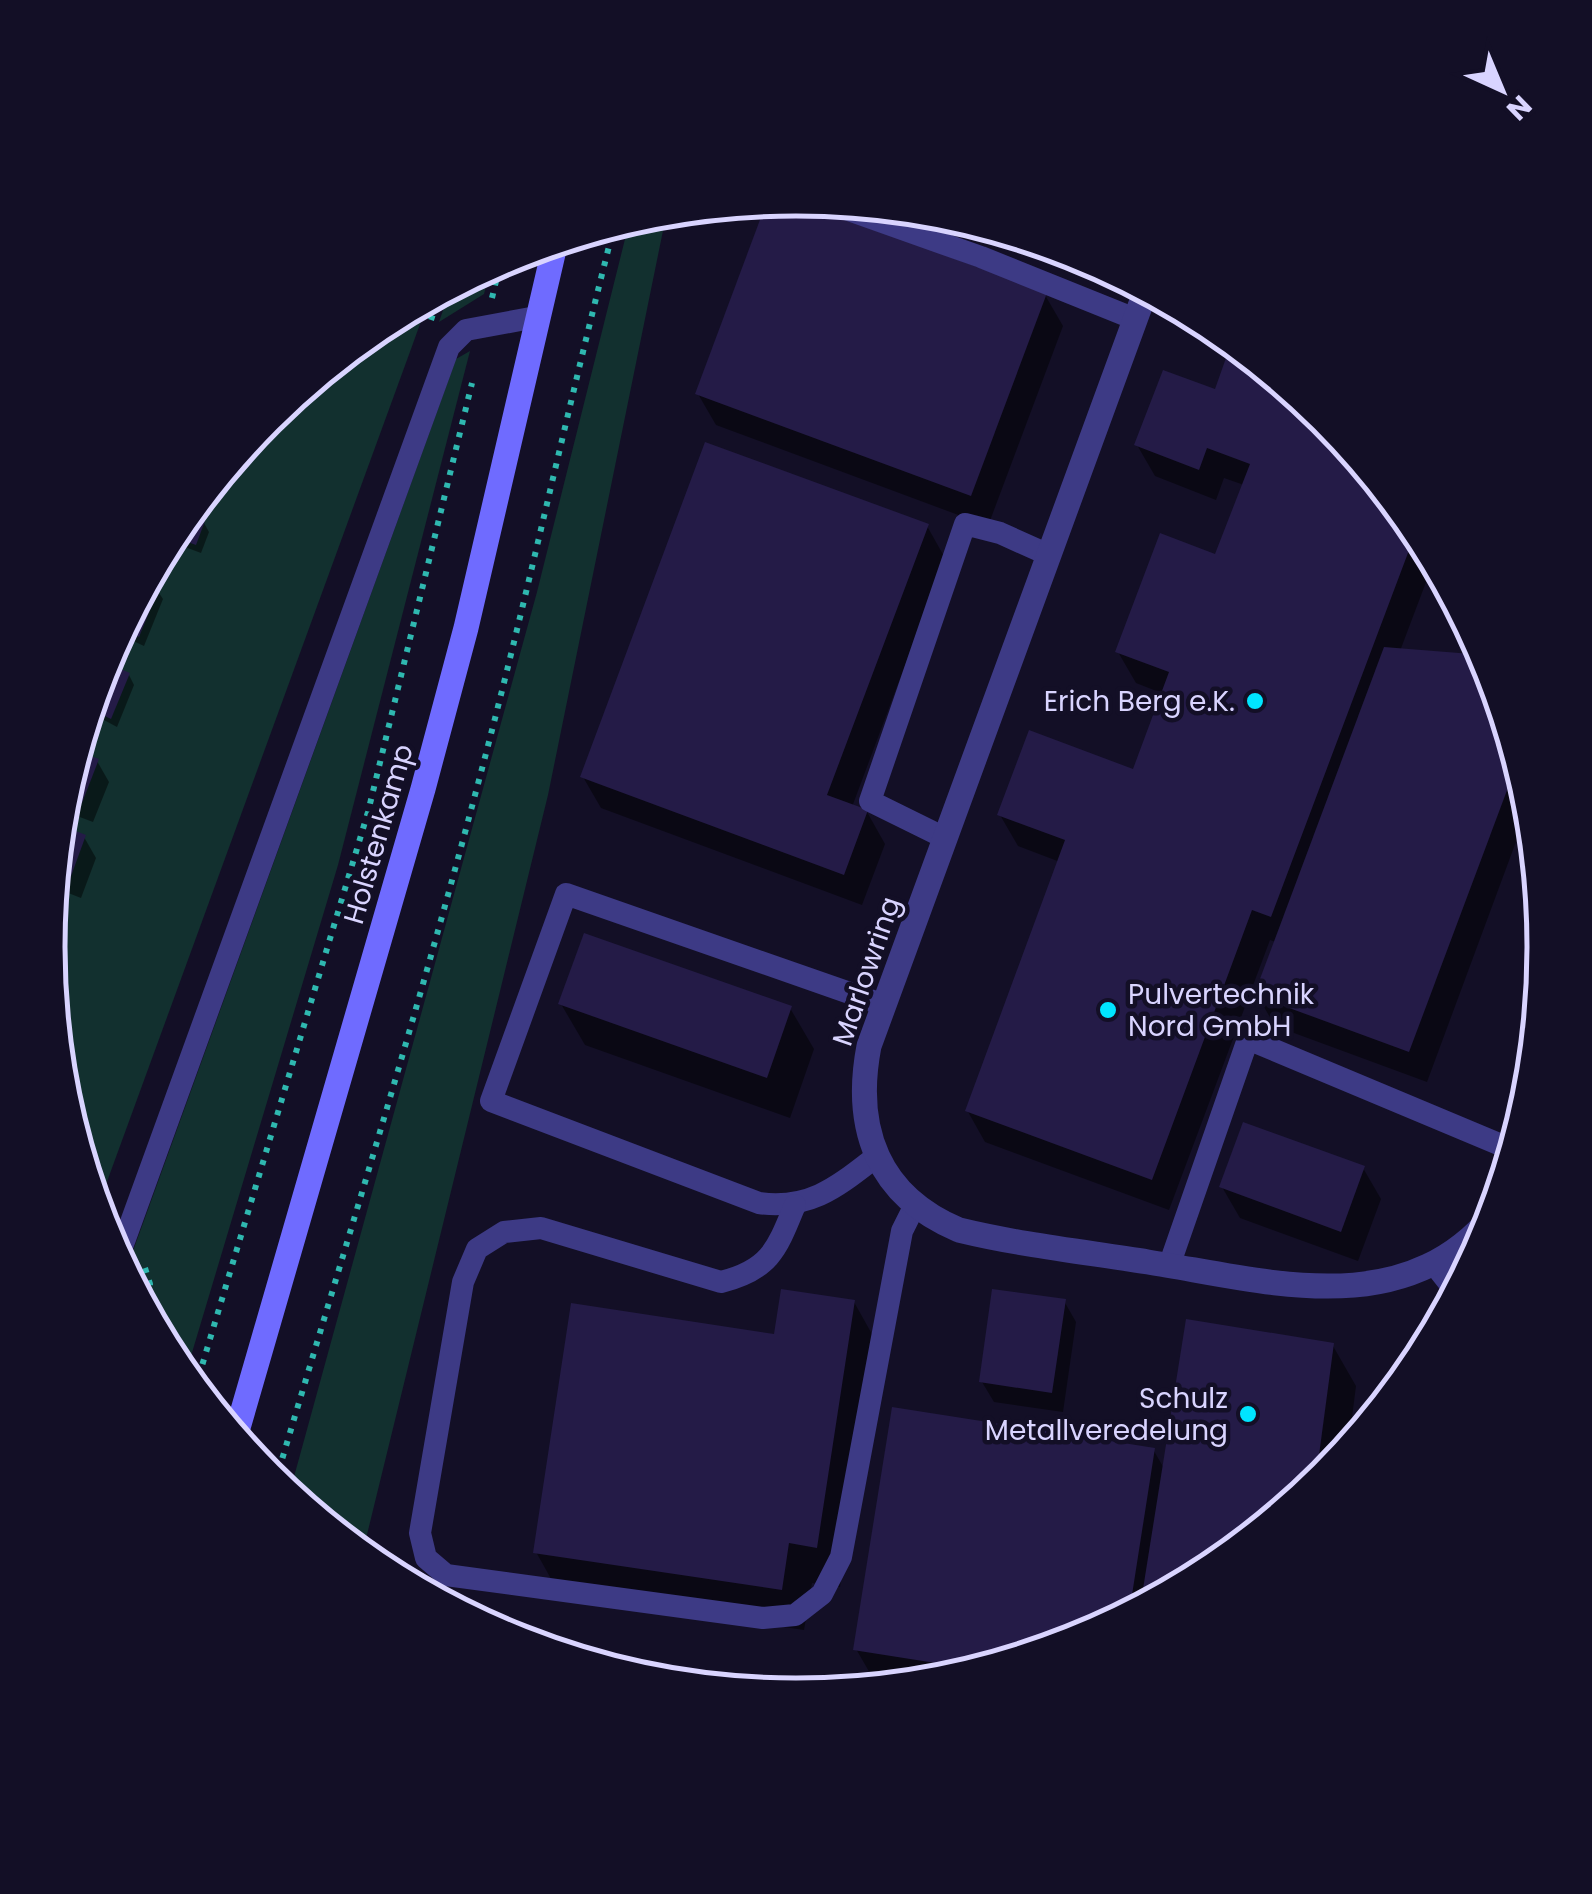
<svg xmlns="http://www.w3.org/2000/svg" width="1592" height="1894" viewBox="0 0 1592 1894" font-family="Poppins,sans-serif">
<rect width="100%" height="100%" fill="#130f26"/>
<g fill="#12302f">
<path d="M667,211L548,795L362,1555L289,1495L537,592L630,219Z"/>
<path d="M491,266L484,294L439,322L451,287Z"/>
<path d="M429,299L411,349L97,1209L62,1092L48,947L62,800L105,660L174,531L267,417L381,324Z"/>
<path d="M470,351L338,865L185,1376L173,1362L125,1273L456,359Z"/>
<path d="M522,1642L833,1691L836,1692L795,1695L649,1681Z"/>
</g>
<g fill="#0007">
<path d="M788,199L1045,295L1063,326L988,526L716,425L698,394L770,201Z"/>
<path d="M916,210L943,213L1093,261L1088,276Z"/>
<path d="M1191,313L1212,325L1326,418L1419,532L1434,561L1400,651L1486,658L1530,804L1427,1082L1275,1026L1257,995L1276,942L1270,940L1169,1210L985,1142L967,1110L1060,862L1018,846L1000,815L1134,772L1164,694L1136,683L1118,652L1217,557L1244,485L1224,478L1216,500L1155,476L1137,445L1216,392L1232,349L1205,339Z"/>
<path d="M248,440L250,443L236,477L223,471Z"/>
<path d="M186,516L204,523L209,532L201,553L169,541Z"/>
<path d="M927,526L945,558L852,807L867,812L885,844L862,905L601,808L583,777Z"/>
<path d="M145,585L157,590L163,599L144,646L118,634Z"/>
<path d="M103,665L129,675L134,685L117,727L89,712Z"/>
<path d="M76,753L97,761L109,782L93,822L61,810Z"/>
<path d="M59,828L84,837L96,858L81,898L53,887Z"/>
<path d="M52,897L58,899L63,908L51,940L48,939Z"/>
<path d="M561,1004L790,1008L814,1049L790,1118L585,1045Z"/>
<path d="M1363,1168L1381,1199L1358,1261L1240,1218L1222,1187Z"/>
<path d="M1064,1301L1076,1322L1063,1412L994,1402L982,1382Z"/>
<path d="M854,1302L877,1343L840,1587L812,1583L804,1630L559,1593L536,1552L776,1337Z"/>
<path d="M1333,1346L1356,1386L1348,1449L1325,1477L1211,1570L1082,1639L941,1681L878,1687L856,1649L1154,1451L1165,1470Z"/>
</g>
<g fill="#241b47">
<path d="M794,199L1047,293L971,496L695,394L767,201Z"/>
<path d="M957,217L1083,256L1086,257L1083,267L956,220Z"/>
<path d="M1232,341L1326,418L1417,529L1271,917L1252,910L1152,1180L965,1111L1065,840L997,815L1029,730L1133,769L1169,672L1115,652L1160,533L1215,554L1250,464L1207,448L1199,470L1134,445L1163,370L1215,389Z"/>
<path d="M705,442L929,524L827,795L868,810L844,875L580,777Z"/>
<path d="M188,514L205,521L196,545L171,536Z"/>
<path d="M146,582L159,588L139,637L121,630Z"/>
<path d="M1384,647L1484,655L1518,761L1409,1052L1254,995Z"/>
<path d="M104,662L130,673L111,719L90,709Z"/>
<path d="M77,751L99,759L82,803L63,796Z"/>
<path d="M60,825L86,835L70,879L55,873Z"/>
<path d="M584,933L792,1006L767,1078L558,1004Z"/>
<path d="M1243,1122L1365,1166L1341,1232L1219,1187Z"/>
<path d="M781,1289L855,1300L817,1548L789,1543L782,1590L533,1553L571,1303L774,1334Z"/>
<path d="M992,1289L1066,1299L1052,1393L979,1382Z"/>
<path d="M1186,1319L1334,1343L1315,1485L1211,1570L1140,1608Z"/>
<path d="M892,1407L1155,1448L1129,1614L1082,1639L980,1670L853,1650Z"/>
</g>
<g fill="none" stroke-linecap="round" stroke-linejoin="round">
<g stroke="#2fb8b0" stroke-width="6" stroke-dasharray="5 8" stroke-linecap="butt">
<path d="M492,298L501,260"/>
<path d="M431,320L440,292"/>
<path d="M145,1268L150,1284L151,1321"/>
<path d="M195,1389L368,812L472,383"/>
<path d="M275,1483C343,1254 414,1026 475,795C526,605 566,413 615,223"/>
</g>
<g stroke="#3d3a85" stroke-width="22">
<path d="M823,201L981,257L1135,319"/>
<path d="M945,838L870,801L965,524L1000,533L1049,555"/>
<path d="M877,1156C838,1186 811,1210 759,1203L491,1101L566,894L884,1005"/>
<path d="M795,1205C777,1249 770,1270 721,1282L541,1228L504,1232L477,1249L463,1282L420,1533L426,1558L446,1575L763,1618L795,1615L822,1594L841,1557L902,1231L915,1205"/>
<path d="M118,1258L449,347L466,330L536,317"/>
<path d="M1434,1264L1456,1292"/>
<path d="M1169,1266L1248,1039L1513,1150"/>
</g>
<path stroke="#3d3a85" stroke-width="25" d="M1146,290L869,1046C853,1129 878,1196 959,1230C1021,1245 1085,1252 1148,1262C1268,1281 1402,1323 1493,1215"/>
<path stroke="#6f6bff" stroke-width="25" d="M235,1438L423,789L466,628L556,241"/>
</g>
<g fill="#00e5ff" stroke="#130f26" stroke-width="4">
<circle cx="1255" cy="701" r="10"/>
<circle cx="1108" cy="1010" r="10"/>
<circle cx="1248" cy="1414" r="10"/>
</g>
<g text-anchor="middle" stroke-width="9" stroke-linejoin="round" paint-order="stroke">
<g font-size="28" fill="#d9d4ff" stroke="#130f26" text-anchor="end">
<text x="1235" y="711">Erich Berg e.K.</text>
<text x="1128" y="1004" text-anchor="start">Pulvertechnik<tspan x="1128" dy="32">Nord GmbH</tspan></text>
<text x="1228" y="1408">Schulz<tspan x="1228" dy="32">Metallveredelung</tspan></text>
</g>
<g font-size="28" fill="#d9d4ff" stroke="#130f26">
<text transform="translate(378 834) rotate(-74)" y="10">Holstenkamp</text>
<text transform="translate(866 971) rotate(-71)" y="10">Marlowring</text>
</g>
</g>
<path d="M0 0H1592V1894H0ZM65 947a731 731 0 1 1 1462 0a731 731 0 1 1-1462 0Z" fill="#130f26" fill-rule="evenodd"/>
<path fill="none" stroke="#d9d4ff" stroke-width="5" d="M65 947a731 731 0 1 1 1462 0a731 731 0 1 1-1462 0Z"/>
<g transform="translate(1502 90) rotate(136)" stroke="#130f26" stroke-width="8" paint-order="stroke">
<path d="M0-8L18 38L0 25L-18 38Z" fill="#d9d4ff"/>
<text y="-15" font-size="28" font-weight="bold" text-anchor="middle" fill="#d9d4ff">N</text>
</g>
</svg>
